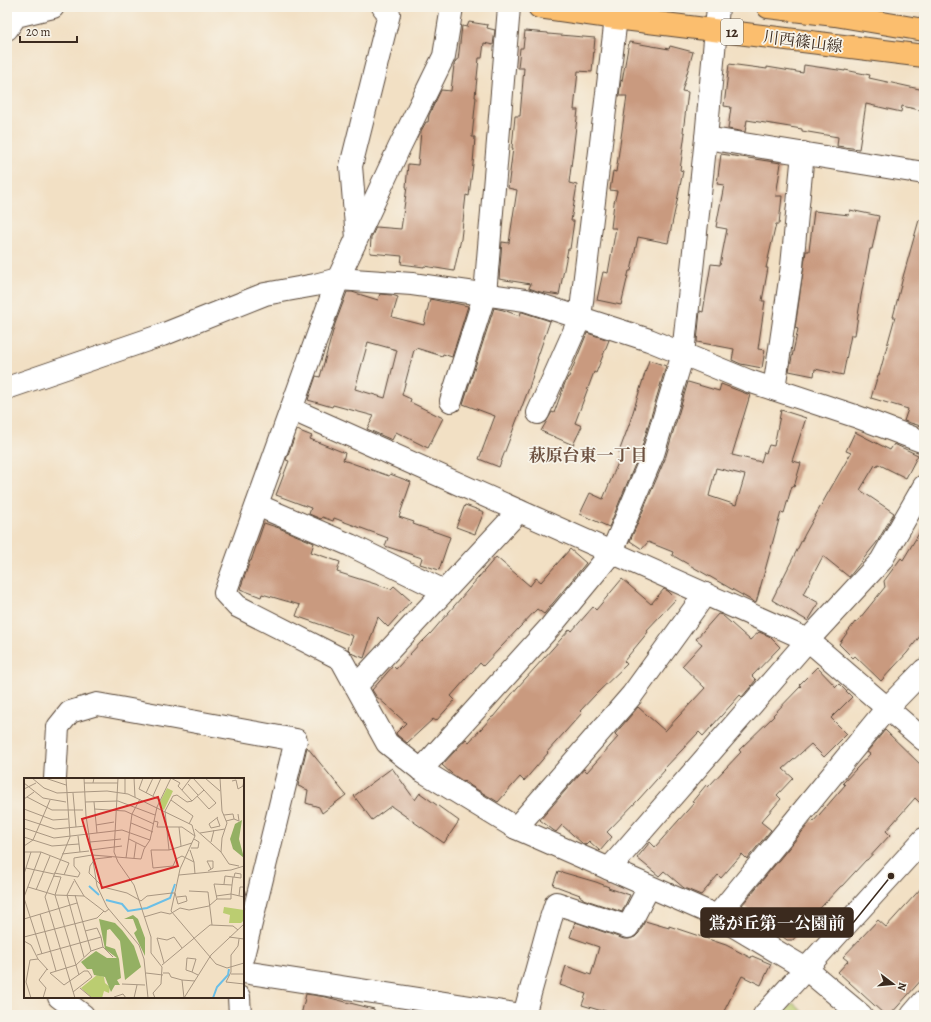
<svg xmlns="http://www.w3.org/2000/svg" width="931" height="1022" viewBox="0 0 931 1022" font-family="Alegreya,'Noto Serif JP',serif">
<rect width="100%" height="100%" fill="#f7f3e8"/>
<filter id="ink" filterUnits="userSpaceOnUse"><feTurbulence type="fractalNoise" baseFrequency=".025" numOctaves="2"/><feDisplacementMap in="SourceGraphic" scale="8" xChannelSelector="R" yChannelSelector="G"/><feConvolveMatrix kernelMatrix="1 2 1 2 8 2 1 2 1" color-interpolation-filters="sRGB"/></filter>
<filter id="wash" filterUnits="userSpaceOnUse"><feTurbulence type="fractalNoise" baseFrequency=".012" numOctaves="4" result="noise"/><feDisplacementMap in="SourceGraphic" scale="16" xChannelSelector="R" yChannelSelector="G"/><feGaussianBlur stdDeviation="0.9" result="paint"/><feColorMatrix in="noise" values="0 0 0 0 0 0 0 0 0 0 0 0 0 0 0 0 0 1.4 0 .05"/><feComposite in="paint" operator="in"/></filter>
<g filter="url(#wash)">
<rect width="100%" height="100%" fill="#f2e0c4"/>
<path fill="#bbcd71" stroke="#7b7c48" d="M793,1003L807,1015H780Z"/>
<g id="blocks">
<g fill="#c99a7f" fill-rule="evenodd">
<path d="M469,22L488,25L487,28L495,30L493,45L484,43L482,58H479L475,97H476L472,137H475L473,164L469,196L466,195L461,239L454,271L424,266V267L401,264L402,256L370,253L371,238L376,227L401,229L407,187H406L408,164L418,165L421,131L426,122H428L429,115L441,90L451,91L454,65L456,60H458L462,26L467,27Z"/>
<path d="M525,31L548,33V34L595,38L592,72L578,71L574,110H578L569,183L577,185L571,221H574L570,249H568L559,295L540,292L529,288L531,284L499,279L502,242L509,243L517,190L508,188L513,148H512L515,116H520L524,68H518L520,48H523Z"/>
<path d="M629,42L669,49L670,46L693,52L682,91L688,92L683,132L685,133L680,170L683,171L677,201L668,243L638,237L631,271H629L621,305L597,300L603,272L608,273L616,228H611L614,203L617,191L610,190L613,171L616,172L627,96H619L621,80L622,81Z"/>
<path d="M729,64L767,69V67L803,73L804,65L845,71V70L870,75L869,78L924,90V111L902,106L901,112L866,104L859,149L837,146L838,137L802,131V129L747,120L745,132L728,129L731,107L724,106Z"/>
<path d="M721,154L781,163L776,196H782L779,224H776L766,268H768L762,301H765L758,349L765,350L762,368L741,364L732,360L734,349L697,342L700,311L703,312L711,264L720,265L727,229L716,227L724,185L717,184Z"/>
<path d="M850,210L879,216L872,249H870L861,296L855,335H851L843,375L815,369L814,376L789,371L798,329L795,328L806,251H809L814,211L849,215Z"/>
<path d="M919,220H924V427L904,421L908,409L871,398L878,375H879L895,317H893L903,277Z"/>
<path d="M347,292H352L378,300L380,294L392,295L398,297L392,317L424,325L430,299L449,303V302L468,306L452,357L443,354L442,356L416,348L415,350H414L402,395L411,399L410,402L443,418L428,448L396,432L392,440L367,429L374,416L333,405L332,407L308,400L316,376L320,377L335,324ZM368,342L397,350L385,398L355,389Z"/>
<path d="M494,308L503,310L520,316L521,312H522L550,321L537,359H538L529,388L499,467L479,459L495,416L463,404Z"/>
<path d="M587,333L609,340L596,373L594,372L575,423L582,426L573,445L541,431L552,412L554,413L565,383L568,377H569Z"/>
<path d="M649,360L666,366L641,450L609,527L580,514L590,493L603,499L622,453L619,452L629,425Z"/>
<path d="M688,382L719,391L721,384L750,395L732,455L761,462L764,452L766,453L769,445L774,446L781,410L806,418L792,461L801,463L794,487L792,486L784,513L781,512L756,603L672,555L673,552L648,542L642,549L630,541L665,459ZM716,468L745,475L736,505L709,496Z"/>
<path d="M297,430L312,436L310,439L345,453L343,460L389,476L390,474L411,482L399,517L414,522L413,524L450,537L439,570L420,564L422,558L385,546L388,538L334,518L333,521L322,517L321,519L309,514L311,508L276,495L289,461L286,460Z"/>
<path d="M855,432L890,450L894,444L918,455L906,478L878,464L877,467L875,465L860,490L894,513L877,542L849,577L823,556L803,594L819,603L808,621L772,600L805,534L828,493L851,453L846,451Z"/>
<path d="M465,505L484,512L475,534L456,527Z"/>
<path d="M264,523L279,528L314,543L311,552L340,562L337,572L391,589L394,586L411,601L388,627L378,617L364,658L353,654L348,649L353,636L296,616L300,605L262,594L261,597L240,589L250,561H251Z"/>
<path d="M924,525V631L907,653L881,681L855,656L853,658L839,644L855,622L856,623L885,587L884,581L901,558L903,560Z"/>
<path d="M570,549L586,563L544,614L537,609L483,666L480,663L451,696L455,700L436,721L433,719L407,743L397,735L396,733L406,723L376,696L372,690L393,666L396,669L422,641V642L431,633L496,557L530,586L536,578L541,582Z"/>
<path d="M622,579L651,604L664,589L668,591L676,599L646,631L648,632L624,661L627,664L596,694L580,711L582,713L547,752L548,753L524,781L520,777L498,802L471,786L465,781L464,782L452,774L442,765L466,739L469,742L492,717H493L517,688L570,629L572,631L593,607L596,610Z"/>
<path d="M718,614L722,615L750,640L759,632L769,636L780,647L752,676L756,680L742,697L740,695L703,736L699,732L664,769L665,770L639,799L607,832L612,837L600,851L589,841L585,845L583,844L562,825L556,832L553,830L540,820L584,769L587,772L618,737L615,734L638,707L665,731L705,688L682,666L702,644L696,639Z"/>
<path d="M817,667L836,687L839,684L852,697L831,718L847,734L824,757L811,744L783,769L793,778L777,795L781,799L761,822L771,830L747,859L742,854L721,878L718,875L701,895L684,888L664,871L659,876L637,858L650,842L655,847L694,803L692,802L706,785L708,787L741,752L739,750L774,716L773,715L801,686L799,685Z"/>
<path d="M885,730L924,768V807L915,798L886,831L890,835L867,860H866L842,886H841L806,923L793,940H787L742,905L811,821L813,822L845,785L843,783L870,754L867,752Z"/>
<path d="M307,747L346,795L322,813L319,807L306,803L308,790L298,786Z"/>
<path d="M392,768L415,800L420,793L459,821L444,843L391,806L372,820L354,796Z"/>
<path d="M558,871L596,882L609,887L608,888L630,895L622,912L583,899V898L579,896L580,895L553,885Z"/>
<path d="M924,885V977L890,1015H885L838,972L848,961L843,957L878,920L886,927Z"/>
<path d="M645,921L669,928V926L726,945L751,958L752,956L771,964L761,985L742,976L722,1015H618L602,1010V1011L582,1005L586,994L560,985L566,966L591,975L599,947L570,937L575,922L624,939H629L635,937L639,933Z"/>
<path d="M306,994L326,997L374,1009V1015H301Z"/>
</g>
</g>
</g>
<g filter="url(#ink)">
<use href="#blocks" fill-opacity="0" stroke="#564537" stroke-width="1"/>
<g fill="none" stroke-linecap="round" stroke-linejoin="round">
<defs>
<g id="minor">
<path d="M718,7L706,138L683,354L653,454L612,552L551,626L421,770L516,828L717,916L806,969L861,1015"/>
<path d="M7,29L16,16L53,7"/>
<path d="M706,138L924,173"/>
<path d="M357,238L351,166L389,14L383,7"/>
<path d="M7,388L162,335L265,294L315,285L338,279L412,284L525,300L649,340L749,381L855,416L924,442"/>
<path d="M774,389L792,266L803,153"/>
<path d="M451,401L485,294L498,141L509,7"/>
<path d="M291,409L808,640L924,740"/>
<path d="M538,413L580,318L616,18"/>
<path d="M257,505L350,545L444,591"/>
<path d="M356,686L519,511"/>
<path d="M421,770L387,743L341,659L237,606L225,593L338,279L399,148L444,56L452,7"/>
<path d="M55,779L58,727L70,712L97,704L296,740L243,956"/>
<path d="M516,828L632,695L705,594"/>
<path d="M609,869L808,640L881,561L924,486"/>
<path d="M717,916L887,708L924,670"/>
<path d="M243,972L522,1015"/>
<path d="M59,997L83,1015"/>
<path d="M239,997L240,1015"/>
<path d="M524,1015L550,921L556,903L628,927L649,887"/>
<path d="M764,1015L924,839"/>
<path d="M912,1015L924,1001"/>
</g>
<g id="major">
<path d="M539,7L616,18L924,56"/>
<path d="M768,7L835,15L924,30"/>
</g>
</defs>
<use href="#minor" stroke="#564537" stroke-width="24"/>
<use href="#major" stroke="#564537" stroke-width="24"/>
<use href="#minor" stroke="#fff" stroke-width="22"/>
<use href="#major" stroke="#fbbe6e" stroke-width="22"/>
</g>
</g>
<g text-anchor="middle" stroke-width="3.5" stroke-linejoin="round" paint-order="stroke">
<rect fill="#f7f3e8" stroke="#73665b" stroke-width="1" x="721" y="19" width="22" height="26" rx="3"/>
<g font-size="15" font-weight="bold" fill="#3b2a1e">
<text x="732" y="37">12</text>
</g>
<g font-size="16" fill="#3b2a1e" stroke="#f7f3e8">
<text transform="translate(803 41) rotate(7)" y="6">川西篠山線</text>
</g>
<g font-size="17" font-weight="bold" fill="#6d5140" stroke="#f7f3e8">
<text x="588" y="461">萩原台東一丁目</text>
</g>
</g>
<g transform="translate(24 778)">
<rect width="220" height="220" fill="#f2e0c4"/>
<path d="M143,10L149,13L140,32L136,30V24ZM200,129L220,132V142L217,145H205L206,137L199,135ZM73,197L80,199L81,205L86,209L85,215L80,213L78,220H68L57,210Z" fill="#bbcd71"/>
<path d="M218,42L215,61L220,80L209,71L206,61L211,46ZM109,137L114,141L121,160V178L110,155L113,152L109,141H100ZM75,141L91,145L98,152L110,168L117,189L101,202L96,163L86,151L83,152L82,168L91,171L95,181L97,200L93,202L96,207H91L87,214L81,199L70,197L68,191H63L57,184L72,173L83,180H93L81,171Z" fill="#94b063"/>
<path fill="none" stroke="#6bbfe7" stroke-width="2" d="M65,108L75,117M82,122L98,126L104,133L123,130L146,120L151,106M189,220L193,209L204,197L205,191"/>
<path fill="none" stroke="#a99782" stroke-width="1" d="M8,0L20,10L33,15L83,13L104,16L168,47L171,58L156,91L147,133L192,186L203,190L220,185M21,0L42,7M42,0L46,59L21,119L51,220M60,0L62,38L73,108L83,129L115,167L120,181L124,220M94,0L90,74L94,84L110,107L127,159V175L138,189L137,206L129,215L131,220M110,0L111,19M119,0L115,11L136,22M147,0L156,5L154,8L168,23L180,12L192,25L185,31L173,18M169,0L180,12M181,0L196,13M196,0L198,33L203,45L198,60L197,74M208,3L212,2L214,11L219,8L220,2M0,5L19,20L42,24M60,5H69L70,0M69,5H94M164,6L174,17M0,11L12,5M158,12L167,0M49,15L52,49L61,48M101,15V0M122,15L129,0M129,18L137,0M3,19L28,32H59M0,21L10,14M147,22L169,38L165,46M61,24L94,23L131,37M70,24L73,55M0,31L29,42L44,41M70,31L101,33L130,46M141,33L145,72L168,65M141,33L149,18L153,17L163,24L168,23M200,37L209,36L210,41L202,43M193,40L196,48L187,50L185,46L194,39M0,41L31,51L52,49M210,41L215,43L214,36M130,43L134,44L133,49H158L171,58M107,45L129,54M72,47L90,44M155,49L157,68M0,50L30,60L98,52L126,62L133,29L147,0M171,51L197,74L205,86L215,88M176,55L201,51M54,58L56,74M0,59L9,62L26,22M105,61L121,69M66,64L97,61M187,64L190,52M0,68L9,62L28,68L55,66M167,70H174L175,64L170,61M67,72L98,68M145,72H127L129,90L149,88L152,81L158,78L170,84L171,96M166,72L170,84M0,74H17L45,85L40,97M38,76L65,73M88,79L71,81L66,88L65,95L79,109L103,115L117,123L123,118L148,115H151L154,126L163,123L162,118L153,119M102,80L108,36L116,21M110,80L112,65M2,90L30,96M184,93L189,90V83H183L187,91M30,95L54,99L56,95L50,88V80L68,77L117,81L120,71L126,62M0,96L7,74M155,97L207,92L220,88M29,98L37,99L31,117L55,197M50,101L60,118M50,103L43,117L60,179M200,106L201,98L217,100V96L211,95L210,99M4,109L31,117L60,118L81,134L85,131M12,112L26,78M165,113L184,114L188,147M51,117L67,173M192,118L207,116L208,107M215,118L216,109H220M0,119L17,74M0,120L18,176M193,121L190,106L208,107L209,99M16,136L32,193M120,139L137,134L146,136L156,130L165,132L185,128L193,121H207V116L220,119M0,141L53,125M61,153L73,150L77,159M0,159L73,140L80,133M205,159L220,161M215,161L214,168L207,177V194L202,204L220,206M0,163L7,167L14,181L6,182L2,204L7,220M79,169L89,179M13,177L77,159L79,169L67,173L52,187L26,195L40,207L60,193H64L68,199L49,214M14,181L24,192M140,185L133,160L143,162L150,159L158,170M138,187L186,147L209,148L214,152M168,194L162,192L163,180L172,181L168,194L174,197M122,195L139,197M139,195H145L147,199L158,202L160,220M207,196H220M158,202L171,203M98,206L121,207M56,210L68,220M90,219L99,216L102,220M19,220L22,210L15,202L23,191M110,220L113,207M160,220L187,177L220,146"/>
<path fill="#d62828" fill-opacity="0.15" stroke="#d62828" stroke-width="2" d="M134,19L154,88L78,110L58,41Z"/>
<rect width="220" height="220" fill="none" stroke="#3b2a1e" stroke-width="2"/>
</g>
<path fill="none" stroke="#3b2a1e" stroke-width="1.5" d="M891 876L853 923"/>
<circle fill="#3b2a1e" stroke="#f7f3e8" stroke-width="1.5" cx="891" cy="876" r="4"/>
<rect fill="#3b2a1e" stroke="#3b2a1e" stroke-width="1.5" x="701" y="908" width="152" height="29" rx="4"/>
<g font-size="17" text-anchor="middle" font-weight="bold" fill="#fff">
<text x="777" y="929">鴬が丘第一公園前</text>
</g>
<rect width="931" height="1022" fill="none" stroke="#f7f3e8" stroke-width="24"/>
<g transform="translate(893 984) rotate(106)" stroke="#f7f3e8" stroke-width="3" paint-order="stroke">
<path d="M0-3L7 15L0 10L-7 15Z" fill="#3b2a1e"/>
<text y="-6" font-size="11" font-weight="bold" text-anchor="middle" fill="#3b2a1e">N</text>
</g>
<path d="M20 36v6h57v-6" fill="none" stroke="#3b2a1e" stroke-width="2"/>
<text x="26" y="36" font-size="12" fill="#3b2a1e" stroke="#f7f3e8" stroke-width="3" paint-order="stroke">20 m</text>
</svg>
